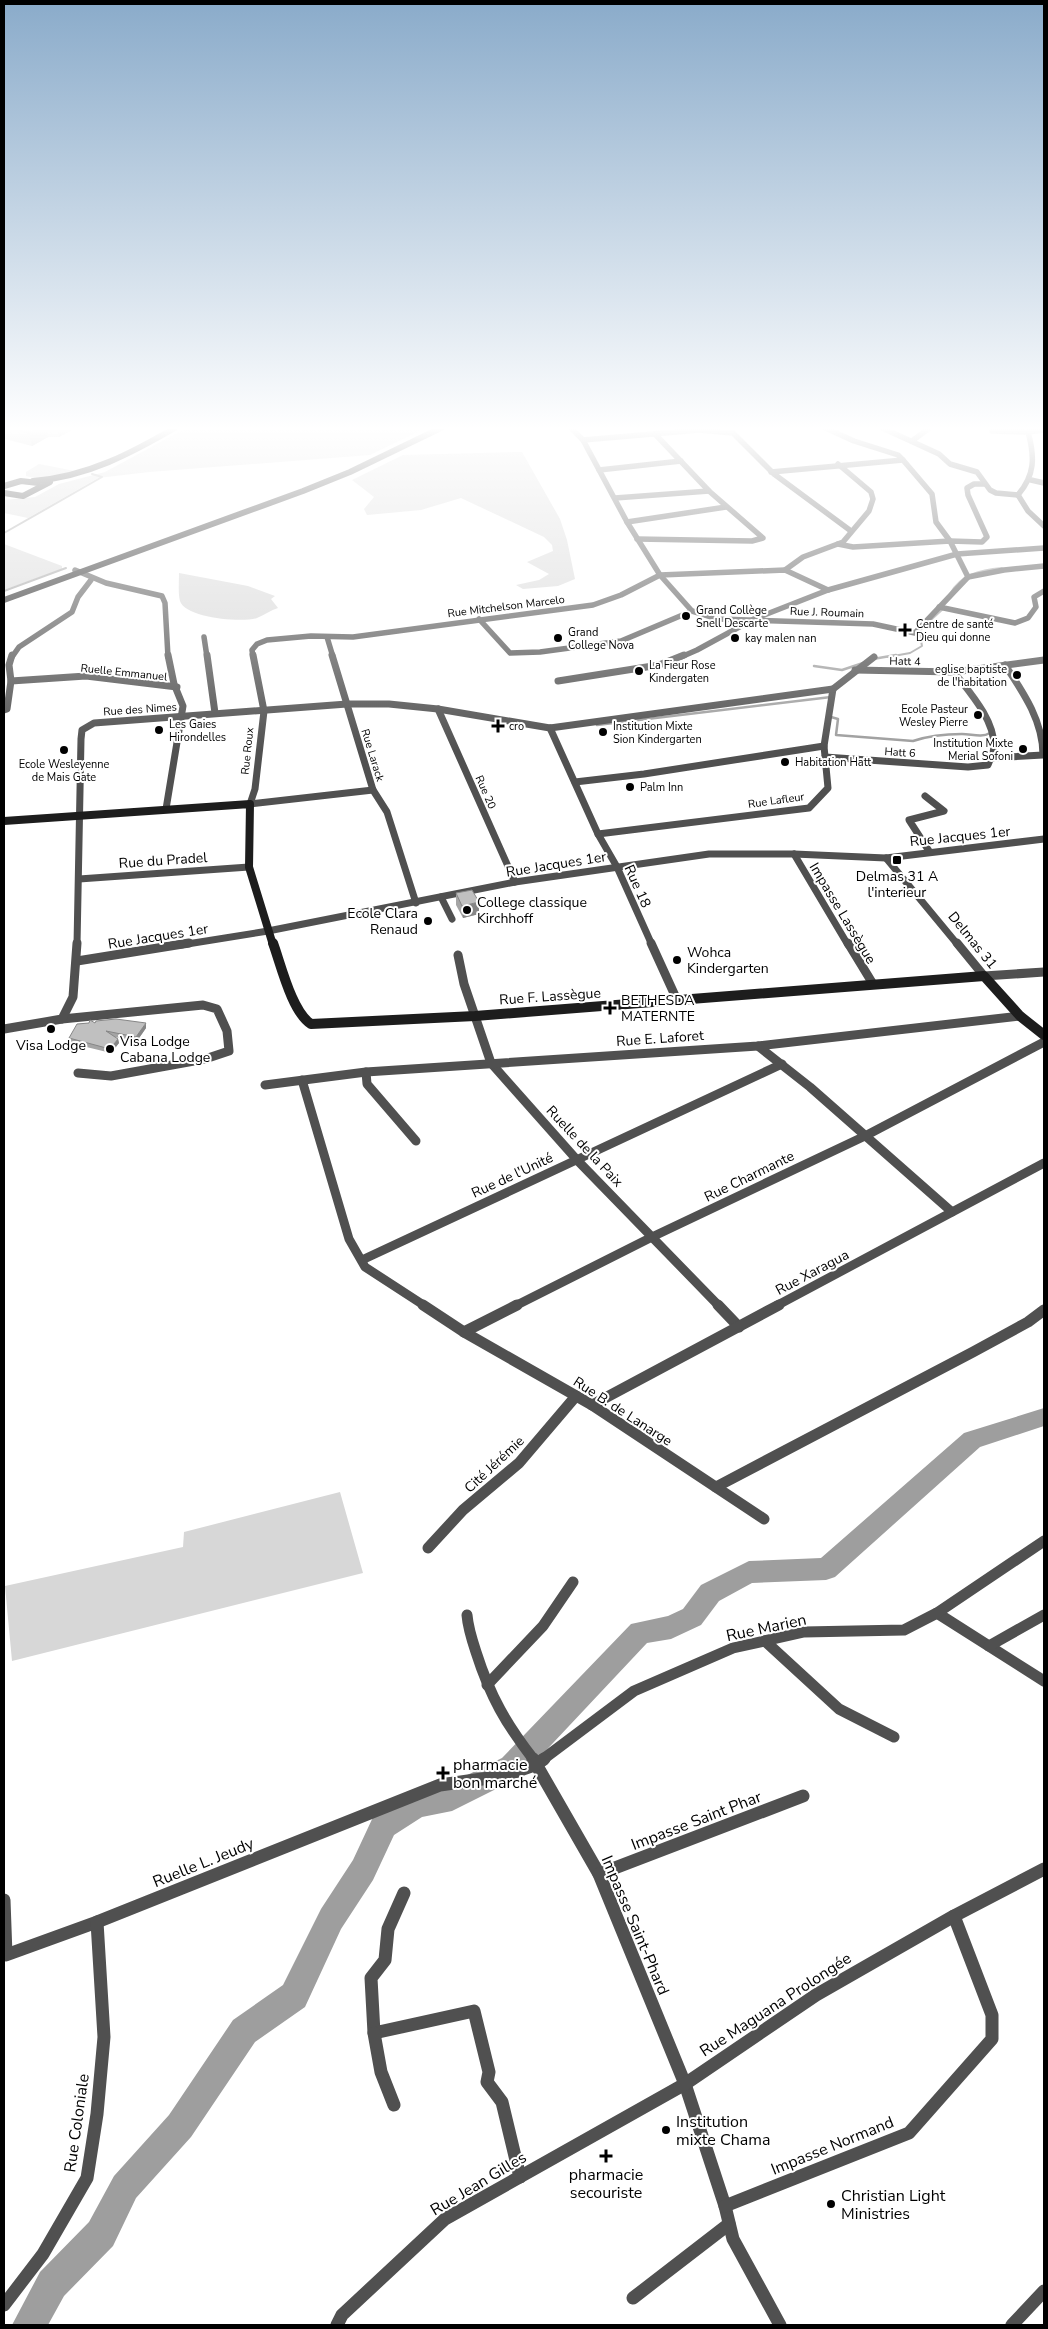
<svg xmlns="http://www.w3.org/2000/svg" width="1048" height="2329" viewBox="0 0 1048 2329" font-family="'Nunito Sans',sans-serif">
<rect width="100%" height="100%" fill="#fff"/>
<g fill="#d7d7d7">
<path d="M190,426H430L370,455L149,472L98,478L28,518L4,513V500L35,497L59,484L105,472Z"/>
<path d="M522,452L560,519L567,540L575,579L558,586L523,589L516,585L539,580L549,574L527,562L553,551L552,545L544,537L461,498L421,510L367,515L364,509L374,497L352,480L403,455Z"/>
<path d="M39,464L75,471L39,479L26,476V472Z"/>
<path d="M4,544L62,566V569L4,590Z"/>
<path d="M179,573L248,586L275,596L271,599L278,608C271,610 264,615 257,618C242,623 185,618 180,601C178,593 179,582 179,573Z"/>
<path d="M340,1492L363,1573L12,1661L5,1586L183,1547L184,1532Z"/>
</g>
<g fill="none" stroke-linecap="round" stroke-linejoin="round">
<g stroke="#9e9e9e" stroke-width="2">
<path d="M4,533L102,477L92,474"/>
<path d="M4,591L66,568"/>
<path d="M950,594C961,574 981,570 1002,568"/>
<path d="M932,619L944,608"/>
<path d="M888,657L910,653L922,646L919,630"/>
</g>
<g stroke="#9e9e9e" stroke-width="2.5">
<path d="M873,659L896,655"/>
<path d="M814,666L842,670L863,663"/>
<path d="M830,714L831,717L838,719L836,735L913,741C928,736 946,734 962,734C972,734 981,738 990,733"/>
<path d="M597,725L831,697"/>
</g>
<path fill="#9e9e9e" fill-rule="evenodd" d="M1044,1408V1426L980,1447L835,1577L826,1580L752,1583L719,1601L701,1625L671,1639L647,1643L522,1776L452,1811L422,1817L394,1835L373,1880L341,1929L305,2007L255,2042L191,2137L136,2198L113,2246L64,2296L48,2325H12L40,2272L89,2222L114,2176L169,2115L233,2020L283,1985L321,1909L353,1860L374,1815L407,1794L449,1784L502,1758L631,1624L668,1616L683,1609L701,1585L749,1561L821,1558L964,1433Z"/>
<g stroke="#505050" stroke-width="5.5">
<path d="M569,426L583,440L627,522L660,575L692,611L718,619L873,624L915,633L968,577L950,541L936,522L932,494L903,460L898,455L854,441L821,426"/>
<path d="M878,426L939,454L950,464L977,472L990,490L996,493L1018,495"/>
<path d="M992,431L1028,432"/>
<path d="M583,440L699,430L733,433L774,474L851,531"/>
<path d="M912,441L932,426"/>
<path d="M599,470L681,461"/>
<path d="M771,472L903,460"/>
<path d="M1031,480L1044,483"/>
<path d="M1018,495C1035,475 1035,457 1028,432L1044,430"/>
<path d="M1018,495L1028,511L1044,526"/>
<path d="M615,498L709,491"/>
<path d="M627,522L726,507"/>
<path d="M637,539L752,541L763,538L709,491L655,434"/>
<path d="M838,544L853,547L950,541L982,542L987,537L968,495L967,488L974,484H984"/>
<path d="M75,570L106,583L162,596L165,603L168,657"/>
<path d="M785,570L803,557L843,542L869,511L873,499L871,492L838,464"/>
<path d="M968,577L1004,570L1044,566"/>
<path d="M939,607L1015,623L1028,618L1036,607L1034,597L1044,591"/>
<path d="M479,619L510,653L540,652L621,641L692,611"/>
<path d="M204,637L207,657"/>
<path d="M327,637L333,657"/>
<path d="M12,657L19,647L72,612L78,597L91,580"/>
<path d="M253,657L252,650L257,644L267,640L311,636L353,637L593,605L621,595L660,575L785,570L828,590"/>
<path d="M681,657L697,650L754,619L828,590L957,554L1044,548"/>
</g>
<g stroke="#505050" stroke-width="7">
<path d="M207,655L215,713"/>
<path d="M253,655L264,711L255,789L250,804L373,790"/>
<path d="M332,655L373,790L387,812L416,903"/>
<path d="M855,670L954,672L1044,660"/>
<path d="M11,681L86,676L177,687"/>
<path d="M558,681L659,665L684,655"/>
<path d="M438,709L515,882"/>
<path d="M4,710L7,709L11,681L9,665L12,655"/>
<path d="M550,728L598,834L617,867L652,945"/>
<path d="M825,757L968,767L988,765C990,759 994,753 994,746C994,719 970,693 954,672"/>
<path d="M990,758L1043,755C1043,721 1023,692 1005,665"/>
<path d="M575,782L644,774L824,746"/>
<path d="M925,796L944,811L909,820L929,851"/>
<path d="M166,809L183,706L174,684L168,655"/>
<path d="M598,834L809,808L828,788L824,746L833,689L874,657"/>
<path d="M794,854L848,945"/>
<path d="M886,858L958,945"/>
<path d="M79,879L249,867"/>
<path d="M441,897L452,919"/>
<path d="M77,945L81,739L82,730L94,723L347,704H389L438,709L550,728L833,689"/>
<path d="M181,945L268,931L515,882L709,854H794L886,858L1044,839"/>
</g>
<g stroke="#505050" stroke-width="9">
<path d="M651,943L677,1000"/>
<path d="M848,943L873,984"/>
<path d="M957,943L984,976L1044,972"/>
<path d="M458,955L464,984L491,1063L577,1160L719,1306"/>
<path d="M77,961L189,943"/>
<path d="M62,1019L203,1005L217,1009L227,1031L229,1051L205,1059L111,1076L78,1073"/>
<path d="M4,1029L62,1019L73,997L77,943"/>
<path d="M758,1046L810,1087L952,1212"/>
<path d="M366,1072L367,1084L416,1141"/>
<path d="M302,1080L349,1239L365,1267L425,1306"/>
<path d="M265,1085L366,1072L758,1046L1020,1016"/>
<path d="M362,1260L782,1064"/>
<path d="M515,1306L652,1237L865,1136L1044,1042"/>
<path d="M776,1306L1044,1163"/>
</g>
<g stroke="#505050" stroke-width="11">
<path d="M423,1305L464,1332L592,1405L764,1519"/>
<path d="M718,1305L739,1327"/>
<path d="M464,1332L517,1305"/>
<path d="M592,1405L779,1305"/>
<path d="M716,1487L973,1352L1028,1322L1044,1310"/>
<path d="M428,1548L463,1510L519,1463L576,1396"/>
<path d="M937,1613L1044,1681"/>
<path d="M467,1615C468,1628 472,1640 476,1652C490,1696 506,1724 534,1760"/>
<path d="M765,1641L839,1709L894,1737"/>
<path d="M989,1646L1044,1615"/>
<path d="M487,1685L543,1626L573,1582"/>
<path d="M542,1760L634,1691L733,1648L804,1632L904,1630L937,1613L1044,1541"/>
</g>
<g stroke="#505050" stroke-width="13">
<path d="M533,1759L599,1874L685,2084L725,2206L733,2239L780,2325"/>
<path d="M599,1874L803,1796"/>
<path d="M404,1893L388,1929L385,1960L371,1978L374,2033L474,2011L489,2072L487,2082L502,2102L520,2177"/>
<path d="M4,1900L6,1955L97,1922L440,1785L503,1776L537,1764L544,1759"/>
<path d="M374,2033L381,2072L394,2105"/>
<path d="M725,2206L909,2133L992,2039V2015L954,1916"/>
<path d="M633,2298L729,2224"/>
<path d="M4,2305L43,2254L87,2178L97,2114L104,2037L97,1922"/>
<path d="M337,2325L342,2315L445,2219L685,2084L816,1995L954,1916L1044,1869"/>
<path d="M1012,2325L1044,2291"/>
</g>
<g stroke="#1d1d1d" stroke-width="6">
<path d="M33,481C87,477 132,453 178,426"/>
<path d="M4,486L21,481L38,483"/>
<path d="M4,493L23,496L50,482"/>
<path d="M4,600L303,491L350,472L445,426"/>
</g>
<path stroke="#1d1d1d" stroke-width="8" d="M4,821L250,804L249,867L273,945"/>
<path stroke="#1d1d1d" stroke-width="10" d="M273,943C281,965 292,1012 311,1024L475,1016L984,976L1020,1016L1044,1035"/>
</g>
<g fill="#a5a5a5">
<path d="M4,426H79L59,437H48L32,446L5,439L4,433Z"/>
<path d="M456,893L479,914L463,918L456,905Z"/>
<path d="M95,1023L146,1028L137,1041L114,1037L118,1039L119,1043L111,1053L70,1043L69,1038Z"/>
</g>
<g fill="#868686">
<path d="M42,426H46L48,437L32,446L29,433Z"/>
<path d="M57,426H79L59,437Z"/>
<path d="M479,902V914L463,918L462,906Z"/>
<path d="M146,1023V1028L137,1041L136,1037Z"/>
<path d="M118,1039L119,1043L111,1053L110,1049Z"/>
</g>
<g fill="#c0c0c0" stroke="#868686">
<path d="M4,426H42L29,433Z"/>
<path d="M472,890L479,902L462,906L456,893Z"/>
<path d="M116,1019L146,1023L136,1037L106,1031L118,1039L110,1049L69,1038L77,1024L89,1023L90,1020L95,1023L96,1021Z"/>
</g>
<linearGradient id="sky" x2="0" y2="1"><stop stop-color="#8aabca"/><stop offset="0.57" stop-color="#fff"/><stop offset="1" stop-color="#fff" stop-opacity="0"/></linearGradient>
<rect width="1048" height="752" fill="url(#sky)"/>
<g fill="#000" stroke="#fff" stroke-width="2">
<circle cx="686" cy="616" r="5"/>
<path d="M902.5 622.5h5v5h5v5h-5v5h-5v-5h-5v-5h5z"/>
<circle cx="558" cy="638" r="5"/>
<circle cx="735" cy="638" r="5"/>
<circle cx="639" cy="671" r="5"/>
<circle cx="1017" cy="675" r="5"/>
<circle cx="978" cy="715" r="5"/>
<path d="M495.5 718.5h5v5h5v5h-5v5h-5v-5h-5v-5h5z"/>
<circle cx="159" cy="730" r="5"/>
<circle cx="603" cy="732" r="5"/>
<circle cx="1023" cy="749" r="5"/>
<circle cx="64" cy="750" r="5"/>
<circle cx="785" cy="762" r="5"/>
<circle cx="630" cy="787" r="5"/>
<rect x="892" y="855" width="10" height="10" rx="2.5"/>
<circle cx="467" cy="910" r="5"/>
<circle cx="428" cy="921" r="5"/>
<circle cx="677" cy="960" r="5"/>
<path d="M607.5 1000.5h5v5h5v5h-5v5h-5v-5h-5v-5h5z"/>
<circle cx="51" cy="1029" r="5"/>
<circle cx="110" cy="1049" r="5"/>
<path d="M440.5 1765.5h5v5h5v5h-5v5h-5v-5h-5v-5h5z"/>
<circle cx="666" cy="2130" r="5"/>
<path d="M603.5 2148.5h5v5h5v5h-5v5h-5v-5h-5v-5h5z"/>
<circle cx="831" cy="2204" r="5"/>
</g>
<g text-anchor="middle" stroke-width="4" stroke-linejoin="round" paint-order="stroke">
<g font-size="11" fill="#000" stroke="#fff">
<text transform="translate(506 606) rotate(-7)" y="4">Rue Mitchelson Marcelo</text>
<text transform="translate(827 612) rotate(2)" y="4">Rue J. Roumain</text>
<text transform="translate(905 661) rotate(1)" y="4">Hatt 4</text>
<text transform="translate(124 672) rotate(6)" y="4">Ruelle Emmanuel</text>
<text transform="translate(140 709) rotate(-4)" y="4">Rue des Nimes</text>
<text transform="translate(247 751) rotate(-84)" y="4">Rue Roux</text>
<text transform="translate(900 752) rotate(4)" y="4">Hatt 6</text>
<text transform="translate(373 755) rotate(73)" y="4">Rue Larack</text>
<text transform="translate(486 792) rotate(66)" y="4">Rue 20</text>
<text transform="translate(776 800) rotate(-8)" y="4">Rue Lafleur</text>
</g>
<g font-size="11" fill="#000" stroke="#fff" text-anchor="start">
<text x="696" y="614">Grand Collège<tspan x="696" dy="13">Snell Descarte</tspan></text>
<text x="916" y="628">Centre de santé<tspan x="916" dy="13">Dieu qui donne</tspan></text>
<text x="568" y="636">Grand<tspan x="568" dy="13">College Nova</tspan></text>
<text x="745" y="642">kay malen nan</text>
<text x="649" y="669">La Fieur Rose<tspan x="649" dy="13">Kindergaten</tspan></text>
<text x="1007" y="673" text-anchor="end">eglise baptiste<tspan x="1007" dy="13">de l'habitation</tspan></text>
<text x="968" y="713" text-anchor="end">Ecole Pasteur<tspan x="968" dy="13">Wesley Pierre</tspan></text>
<text x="169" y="728">Les Gaies<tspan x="169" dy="13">Hirondelles</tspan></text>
<text x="509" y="730">cro</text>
<text x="613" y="730">Institution Mixte<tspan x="613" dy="13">Sion Kindergarten</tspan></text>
<text x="1013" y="747" text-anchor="end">Institution Mixte<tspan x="1013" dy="13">Merial Sofoni</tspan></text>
<text x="795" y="766">Habitation Hatt</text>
<text x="64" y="768" text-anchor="middle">Ecole Wesleyenne<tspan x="64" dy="13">de Mais Gate</tspan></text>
<text x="640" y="791">Palm Inn</text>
</g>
<g font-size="14" fill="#000" stroke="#fff">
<text transform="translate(960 836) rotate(-6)" y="5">Rue Jacques 1er</text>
<text transform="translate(163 860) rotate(-4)" y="5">Rue du Pradel</text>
<text transform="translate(556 864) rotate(-9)" y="5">Rue Jacques 1er</text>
<text transform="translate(638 886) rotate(66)" y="5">Rue 18</text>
<text transform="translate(843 913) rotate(59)" y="5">Impasse Lassègue</text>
<text transform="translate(158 936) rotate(-9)" y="5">Rue Jacques 1er</text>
<text transform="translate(973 940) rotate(51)" y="5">Delmas 31</text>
<text transform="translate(550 996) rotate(-4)" y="5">Rue F. Lassègue</text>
<text transform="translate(660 1038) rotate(-4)" y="5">Rue E. Laforet</text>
<text transform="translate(585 1146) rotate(47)" y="5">Ruelle de la Paix</text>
<text transform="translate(512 1175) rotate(-25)" y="5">Rue de l'Unité</text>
<text transform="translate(749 1176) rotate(-26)" y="5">Rue Charmante</text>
<text transform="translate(812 1272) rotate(-28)" y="5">Rue Xaragua</text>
<text transform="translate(623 1411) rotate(33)" y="5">Rue B. de Lanarge</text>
<text transform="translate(494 1464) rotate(-43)" y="5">Cité Jérémie</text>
</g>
<g font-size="14" fill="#000" stroke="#fff" text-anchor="start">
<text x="897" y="881" text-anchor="middle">Delmas 31 A<tspan x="897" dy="16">l'interieur</tspan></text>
<text x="477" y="907">College classique<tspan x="477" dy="16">Kirchhoff</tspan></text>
<text x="418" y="918" text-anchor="end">Ecole Clara<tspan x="418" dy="16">Renaud</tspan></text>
<text x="687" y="957">Wohca<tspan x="687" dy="16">Kindergarten</tspan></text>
<text x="621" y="1005">BETHESDA<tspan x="621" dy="16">MATERNTE</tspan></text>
<text x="120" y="1046">Visa Lodge<tspan x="120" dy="16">Cabana Lodge</tspan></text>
<text x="51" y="1050" text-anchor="middle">Visa Lodge</text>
</g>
<g font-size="16" fill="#000" stroke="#fff">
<text transform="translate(766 1627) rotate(-12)" y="6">Rue Marien</text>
<text transform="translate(696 1820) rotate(-21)" y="6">Impasse Saint Phar</text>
<text transform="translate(203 1862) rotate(-22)" y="6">Ruelle L. Jeudy</text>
<text transform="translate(636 1925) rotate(67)" y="6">Impasse Saint-Phard</text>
<text transform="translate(775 2004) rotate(-33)" y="6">Rue Maguana Prolongée</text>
<text transform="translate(76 2123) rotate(-82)" y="6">Rue Coloniale</text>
<text transform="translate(832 2145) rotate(-22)" y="6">Impasse Normand</text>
<text transform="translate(478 2183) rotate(-31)" y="6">Rue Jean Gilles</text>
</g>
<g font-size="16" fill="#000" stroke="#fff" text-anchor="start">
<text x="453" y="1770">pharmacie<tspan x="453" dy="18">bon marché</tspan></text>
<text x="676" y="2127">Institution<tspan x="676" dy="18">mixte Chama</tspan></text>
<text x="606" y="2180" text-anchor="middle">pharmacie<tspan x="606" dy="18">secouriste</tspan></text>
<text x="841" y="2201">Christian Light<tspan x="841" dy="18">Ministries</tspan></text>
</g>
</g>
<rect width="1048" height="2329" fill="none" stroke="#000000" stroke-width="10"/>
</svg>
